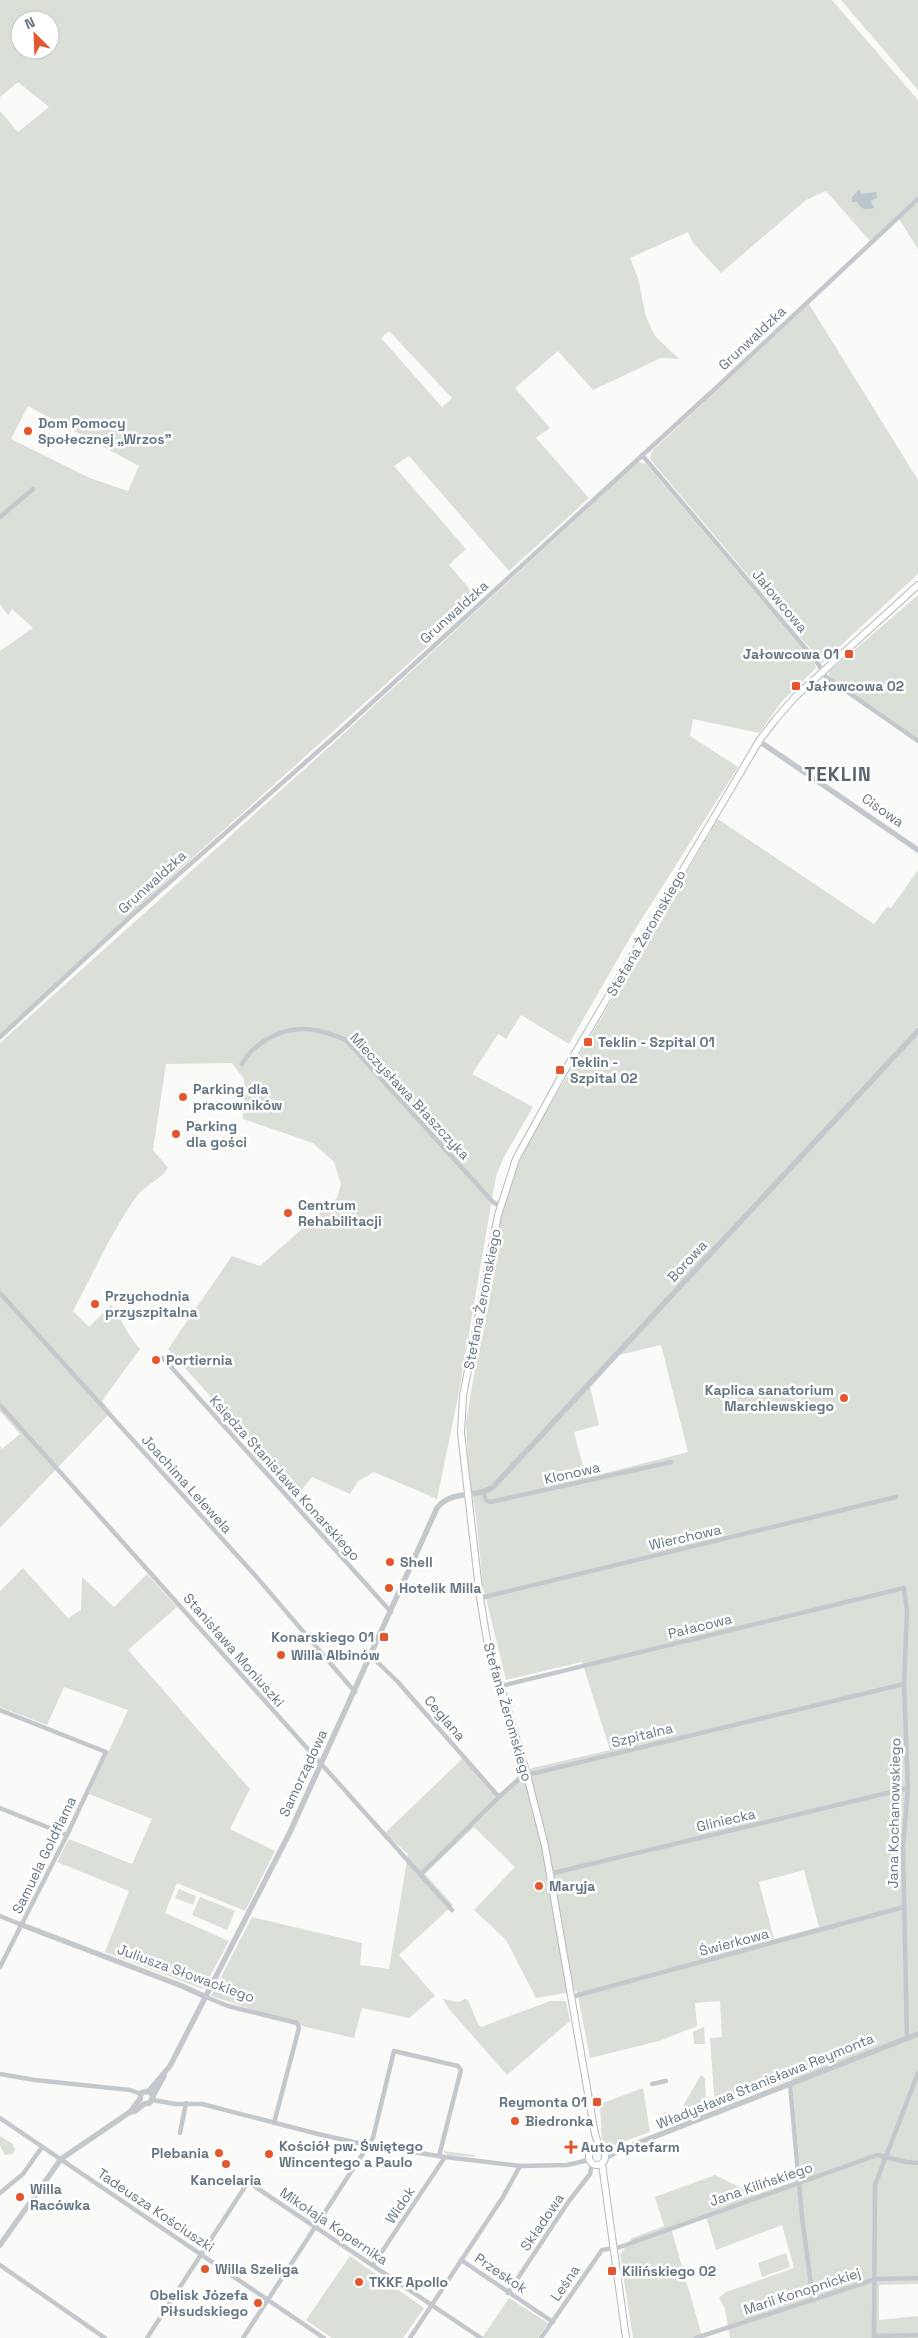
<svg xmlns="http://www.w3.org/2000/svg" width="918" height="2338" viewBox="0 0 918 2338" font-family="'Space Grotesk',sans-serif">
<rect width="100%" height="100%" fill="#fafaf8"/>
<g fill="#dadfd7" fill-rule="evenodd">
<path d="M0,0H832L918,100V196L870,241L826,191L806,200L721,273L693,243L688,232L630,258L638,278L646,317L655,336L679,359L661,358L593,390L558,351L515,388L550,428L536,438L589,498L509,571L409,456L394,466L466,549L449,565L479,600L129,915L0,1035V651L33,628L12,609L8,615L0,604V111L18,132L49,107L18,82L0,97ZM20,20H50V50H20ZM389,331L452,398L442,407L381,338ZM28,406L139,466L128,491L90,478L11,439Z"/>
<path d="M841,0H918V90Z"/>
<path d="M918,202V249L899,219Z"/>
<path d="M809,304L918,480V574L822,663L650,459L652,451Z"/>
<path d="M638,462L646,464L815,663L816,668L799,685L797,683L793,687L795,689L782,701L759,733L693,719L690,736L738,767L631,936L569,1044L521,1015L506,1039L498,1034L472,1074L533,1107L504,1157L496,1176L458,1397L437,1499L374,1472L358,1481L350,1494L312,1477L297,1496L281,1480L280,1474L168,1349L232,1256L260,1266L337,1198L341,1184L334,1162L313,1143L243,1119L244,1079L232,1063L166,1064L153,1150L168,1168C160,1180 145,1185 137,1196C111,1232 94,1272 73,1311L89,1327L111,1305C122,1319 127,1335 140,1349L102,1401L111,1412L0,1528V1446L2,1449L20,1434L0,1411V1043L339,738Z"/>
<path d="M918,595V739L828,676L830,671Z"/>
<path d="M718,819L874,924L887,907L891,908L918,870V2284L879,2285V2320L918,2316V2338H730L725,2309L719,2298L726,2292L794,2268L782,2225L716,2250L706,2216L671,2228L702,2336L696,2338H633L620,2255L632,2238L664,2226L655,2197L715,2175L755,2195L801,2179L792,2079L715,2108L710,2038L722,2037L720,2001L695,2003L697,2026L659,2041L590,2058L577,1991L536,1998L506,1940L474,1910L515,1867L474,1827L425,1874L453,1905L399,1955L435,1996L409,2018L362,2008L354,2038L306,2027L211,1996L252,1917L362,1943L360,1965L389,1969L408,1854L385,1833L463,1758L496,1796L532,1768L610,1750L582,1662L506,1680L483,1586L476,1516L469,1479L466,1422L501,1217L510,1183L529,1141ZM661,1345L688,1452L586,1478L574,1432L599,1425L590,1387L619,1355ZM804,1870L819,1927L774,1939L759,1882Z"/>
<path d="M23,1568L68,1618L81,1610L82,1577L114,1607L147,1574L177,1607L128,1650L250,1789L230,1829L275,1851L245,1911L177,1883L165,1913L229,1941L203,1989L105,1952L129,1891L57,1862L69,1839L132,1864L152,1819L89,1794L128,1710L64,1687L47,1725L0,1707V1591Z"/>
<path d="M179,1889L196,1896L193,1905L175,1898Z"/>
<path d="M200,1897L235,1911L227,1930L192,1915Z"/>
<path d="M443,1999L459,2002L465,1999L468,2000L478,2024L481,2027L550,2001H566L570,2021L507,2075L449,2009Z"/>
<path d="M704,2027L705,2044H694L693,2032Z"/>
<path d="M701,2075L705,2079L706,2105L663,2124L661,2118L664,2112L674,2115L679,2113Z"/>
<path d="M643,2088L650,2132L609,2147H605L602,2142L600,2104Z"/>
<path d="M0,2136L13,2144L15,2150L12,2154L5,2155L0,2146Z"/>
<path d="M443,2151L475,2155L474,2157L447,2155Z"/>
<path d="M786,2253L790,2267L762,2277L758,2263Z"/>
<path d="M350,2256L424,2308L403,2338H332L306,2320Z"/>
<path d="M509,2298L548,2323L538,2338H482Z"/>
</g>
<path fill="#bbc7cb" d="M859,189L861,194L876,192L877,198L871,201L874,208C866,210 861,210 857,202H852V197Z"/>
<g fill="none" stroke-linecap="round" stroke-linejoin="round">
<defs>
<g id="secondary">
<circle cx="597" cy="2157" r="8"/>
<path d="M600,2150L595,2134L545,1846L527,1775L487,1640L480,1598L461,1433L463,1396L498,1215L516,1159L561,1077L759,741L775,720L795,697L918,585"/>
<path d="M602,2164L626,2338"/>
</g>
</defs>
<use href="#secondary" stroke="#b3babf" stroke-width="8"/>
<g stroke="#c3c8cc" stroke-width="4.5">
<path d="M642,455L817,662L826,677L918,741"/>
<path d="M0,517L33,489"/>
<path d="M0,1037L129,918L341,731L717,387L918,199"/>
<path d="M242,1064C252,1045 279,1029 301,1029C316,1028 332,1034 346,1040L493,1202L501,1207"/>
<path d="M0,1293L253,1573L355,1692"/>
<path d="M163,1358L391,1612"/>
<path d="M0,1405L452,1910"/>
<path d="M483,1492L486,1500L490,1502L671,1462"/>
<path d="M480,1598L896,1497"/>
<path d="M371,1656L397,1681L499,1797"/>
<path d="M501,1686L904,1588L907,1611L904,1684L908,1788L903,1847L907,2038"/>
<path d="M0,1710L106,1752L67,1835L0,1967"/>
<path d="M0,1808L67,1835"/>
<path d="M549,1874L908,1788"/>
<path d="M420,1875L499,1797L521,1777L527,1775L904,1684"/>
<path d="M0,1916L22,1925"/>
<path d="M206,1997L228,2006L297,2023L299,2028L274,2123"/>
<path d="M571,1997L904,1907"/>
<path d="M0,2074L35,2080L130,2090L141,2094"/>
<path d="M652,2084L666,2081"/>
<path d="M790,2084L802,2217L813,2300"/>
<path d="M153,2100L175,2104H202L318,2134L367,2145L445,2157L520,2166L567,2165L589,2160"/>
<path d="M0,2118L324,2338"/>
<path d="M180,2133L186,2103"/>
<path d="M0,2193L23,2174L42,2147"/>
<path d="M461,2260L553,2322"/>
<path d="M0,2265L105,2338"/>
<path d="M373,2265L445,2157"/>
<path d="M508,2293L569,2201L590,2174L592,2164"/>
<path d="M874,2336L918,2335"/>
<path d="M147,2338L248,2182L481,2338"/>
<path d="M243,2338L373,2138L394,2051L458,2066L461,2070L439,2156"/>
<path d="M410,2338L503,2197L520,2166"/>
<path d="M541,2338L602,2250L620,2247L877,2155L906,2162L918,2163"/>
<path d="M696,2338L876,2279L918,2278"/>
<path d="M874,2338L875,2185L918,2073"/>
</g>
<g stroke="#c3c8cc" stroke-width="5.5">
<path d="M759,741L918,850"/>
<path d="M22,1925L182,1986L206,1997"/>
<path d="M149,2091L170,2066L290,1832L437,1508C452,1489 476,1499 493,1487L918,1031"/>
<path d="M153,2096L164,2076"/>
<path d="M140,2099L141,2093L149,2091"/>
<path d="M130,2112L140,2099"/>
<path d="M604,2152L620,2150"/>
<path d="M605,2158L620,2150L918,2034"/>
<path d="M0,2245L61,2159L130,2112L135,2111L144,2104L150,2103L153,2096L149,2091"/>
</g>
<use href="#secondary" stroke="#fff" stroke-width="6"/>
</g>
<g fill="#e4572e" stroke="#fff" stroke-width="2">
<circle cx="28" cy="431" r="5"/>
<rect x="844" y="649" width="10" height="10" rx="2.5"/>
<rect x="791" y="681" width="10" height="10" rx="2.5"/>
<rect x="583" y="1037" width="10" height="10" rx="2.5"/>
<rect x="555" y="1065" width="10" height="10" rx="2.5"/>
<circle cx="183" cy="1097" r="5"/>
<circle cx="176" cy="1134" r="5"/>
<circle cx="288" cy="1213" r="5"/>
<circle cx="95" cy="1304" r="5"/>
<circle cx="156" cy="1360" r="5"/>
<circle cx="844" cy="1398" r="5"/>
<circle cx="390" cy="1562" r="5"/>
<circle cx="389" cy="1588" r="5"/>
<rect x="379" y="1632" width="10" height="10" rx="2.5"/>
<circle cx="281" cy="1655" r="5"/>
<circle cx="539" cy="1886" r="5"/>
<rect x="592" y="2097" width="10" height="10" rx="2.5"/>
<circle cx="515" cy="2121" r="5"/>
<path d="M568.5 2139.5h5v5h5v5h-5v5h-5v-5h-5v-5h5z"/>
<circle cx="219" cy="2153" r="5"/>
<circle cx="269" cy="2154" r="5"/>
<circle cx="226" cy="2164" r="5"/>
<circle cx="20" cy="2197" r="5"/>
<circle cx="205" cy="2269" r="5"/>
<rect x="607" y="2266" width="10" height="10" rx="2.5"/>
<circle cx="359" cy="2282" r="5"/>
<circle cx="258" cy="2303" r="5"/>
</g>
<g text-anchor="middle" stroke-width="5" stroke-linejoin="round" paint-order="stroke">
<g font-size="14" fill="#657683" stroke="#fff">
<text transform="translate(752 338) rotate(-43)" y="5">Grunwaldzka</text>
<text transform="translate(780 601) rotate(50)" y="5">Jałowcowa</text>
<text transform="translate(454 612) rotate(-42)" y="5">Grunwaldzka</text>
<text transform="translate(883 810) rotate(35)" y="5">Cisowa</text>
<text transform="translate(152 882) rotate(-42)" y="5">Grunwaldzka</text>
<text transform="translate(646 933) rotate(-60)" y="5">Stefana Żeromskiego</text>
<text transform="translate(410 1096) rotate(47)" y="5">Mieczysława Błaszczyka</text>
<text transform="translate(687 1261) rotate(-47)" y="5">Borowa</text>
<text transform="translate(482 1299) rotate(-79)" y="5">Stefana Żeromskiego</text>
<text transform="translate(572 1473) rotate(-13)" y="5">Klonowa</text>
<text transform="translate(285 1478) rotate(48)" y="5">Księdza Stanisława Konarskiego</text>
<text transform="translate(187 1484) rotate(48)" y="5">Joachima Lelewela</text>
<text transform="translate(685 1537) rotate(-13)" y="5">Wierchowa</text>
<text transform="translate(700 1626) rotate(-14)" y="5">Pałacowa</text>
<text transform="translate(234 1650) rotate(49)" y="5">Stanisława Moniuszki</text>
<text transform="translate(508 1712) rotate(74)" y="5">Stefana Żeromskiego</text>
<text transform="translate(445 1718) rotate(49)" y="5">Ceglana</text>
<text transform="translate(642 1735) rotate(-14)" y="5">Szpitalna</text>
<text transform="translate(303 1773) rotate(-65)" y="5">Samorządowa</text>
<text transform="translate(894 1813) rotate(-89)" y="5">Jana Kochanowskiego</text>
<text transform="translate(726 1820) rotate(-13)" y="5">Gliniecka</text>
<text transform="translate(44 1855) rotate(-64)" y="5">Samuela Goldflama</text>
<text transform="translate(734 1942) rotate(-15)" y="5">Świerkowa</text>
<text transform="translate(186 1973) rotate(20)" y="5">Juliusza Słowackiego</text>
<text transform="translate(765 2081) rotate(-22)" y="5">Władysława Stanisława Reymonta</text>
<text transform="translate(761 2184) rotate(-19)" y="5">Jana Kilińskiego</text>
<text transform="translate(400 2205) rotate(-56)" y="5">Widok</text>
<text transform="translate(156 2210) rotate(34)" y="5">Tadeusza Kościuszki</text>
<text transform="translate(542 2222) rotate(-56)" y="5">Składowa</text>
<text transform="translate(334 2226) rotate(34)" y="5">Mikołaja Kopernika</text>
<text transform="translate(501 2273) rotate(34)" y="5">Przeskok</text>
<text transform="translate(565 2283) rotate(-56)" y="5">Leśna</text>
<text transform="translate(802 2291) rotate(-18)" y="5">Marii Konopnickiej</text>
</g>
<g font-size="14" font-weight="bold" fill="#657683" stroke="#fff" text-anchor="start">
<text x="38" y="428">Dom Pomocy<tspan x="38" dy="16">Społecznej „Wrzos”</tspan></text>
<text x="839" y="659" text-anchor="end">Jałowcowa 01</text>
<text x="806" y="691">Jałowcowa 02</text>
<text x="598" y="1047">Teklin - Szpital 01</text>
<text x="570" y="1067">Teklin -<tspan x="570" dy="16">Szpital 02</tspan></text>
<text x="193" y="1094">Parking dla<tspan x="193" dy="16">pracowników</tspan></text>
<text x="186" y="1131">Parking<tspan x="186" dy="16">dla gości</tspan></text>
<text x="298" y="1210">Centrum<tspan x="298" dy="16">Rehabilitacji</tspan></text>
<text x="105" y="1301">Przychodnia<tspan x="105" dy="16">przyszpitalna</tspan></text>
<text x="166" y="1365">Portiernia</text>
<text x="834" y="1395" text-anchor="end">Kaplica sanatorium<tspan x="834" dy="16">Marchlewskiego</tspan></text>
<text x="400" y="1567">Shell</text>
<text x="399" y="1593">Hotelik Milla</text>
<text x="374" y="1642" text-anchor="end">Konarskiego 01</text>
<text x="291" y="1660">Willa Albinów</text>
<text x="549" y="1891">Maryja</text>
<text x="587" y="2107" text-anchor="end">Reymonta 01</text>
<text x="525" y="2126">Biedronka</text>
<text x="279" y="2151">Kościół pw. Świętego<tspan x="279" dy="16">Wincentego a Paulo</tspan></text>
<text x="581" y="2152">Auto Aptefarm</text>
<text x="209" y="2158" text-anchor="end">Plebania</text>
<text x="226" y="2185" text-anchor="middle">Kancelaria</text>
<text x="30" y="2194">Willa<tspan x="30" dy="16">Racówka</tspan></text>
<text x="215" y="2274">Willa Szeliga</text>
<text x="622" y="2276">Kilińskiego 02</text>
<text x="369" y="2287">TKKF Apollo</text>
<text x="248" y="2300" text-anchor="end">Obelisk Józefa<tspan x="248" dy="16">Piłsudskiego</tspan></text>
</g>
<g font-size="19" font-weight="bold" letter-spacing="1" fill="#57646e" stroke="#fff">
<text x="838" y="781">TEKLIN</text>
</g>
</g>
<g transform="translate(35 35) rotate(336)"><circle r="24" fill="#ffffff" stroke="#c1c8cd"/>
<path d="M0-4L9 19L0 12L-9 19Z" fill="#e4572e"/>
<text y="-8" font-size="14" font-weight="bold" text-anchor="middle" fill="#657683">N</text>
</g>
</svg>
